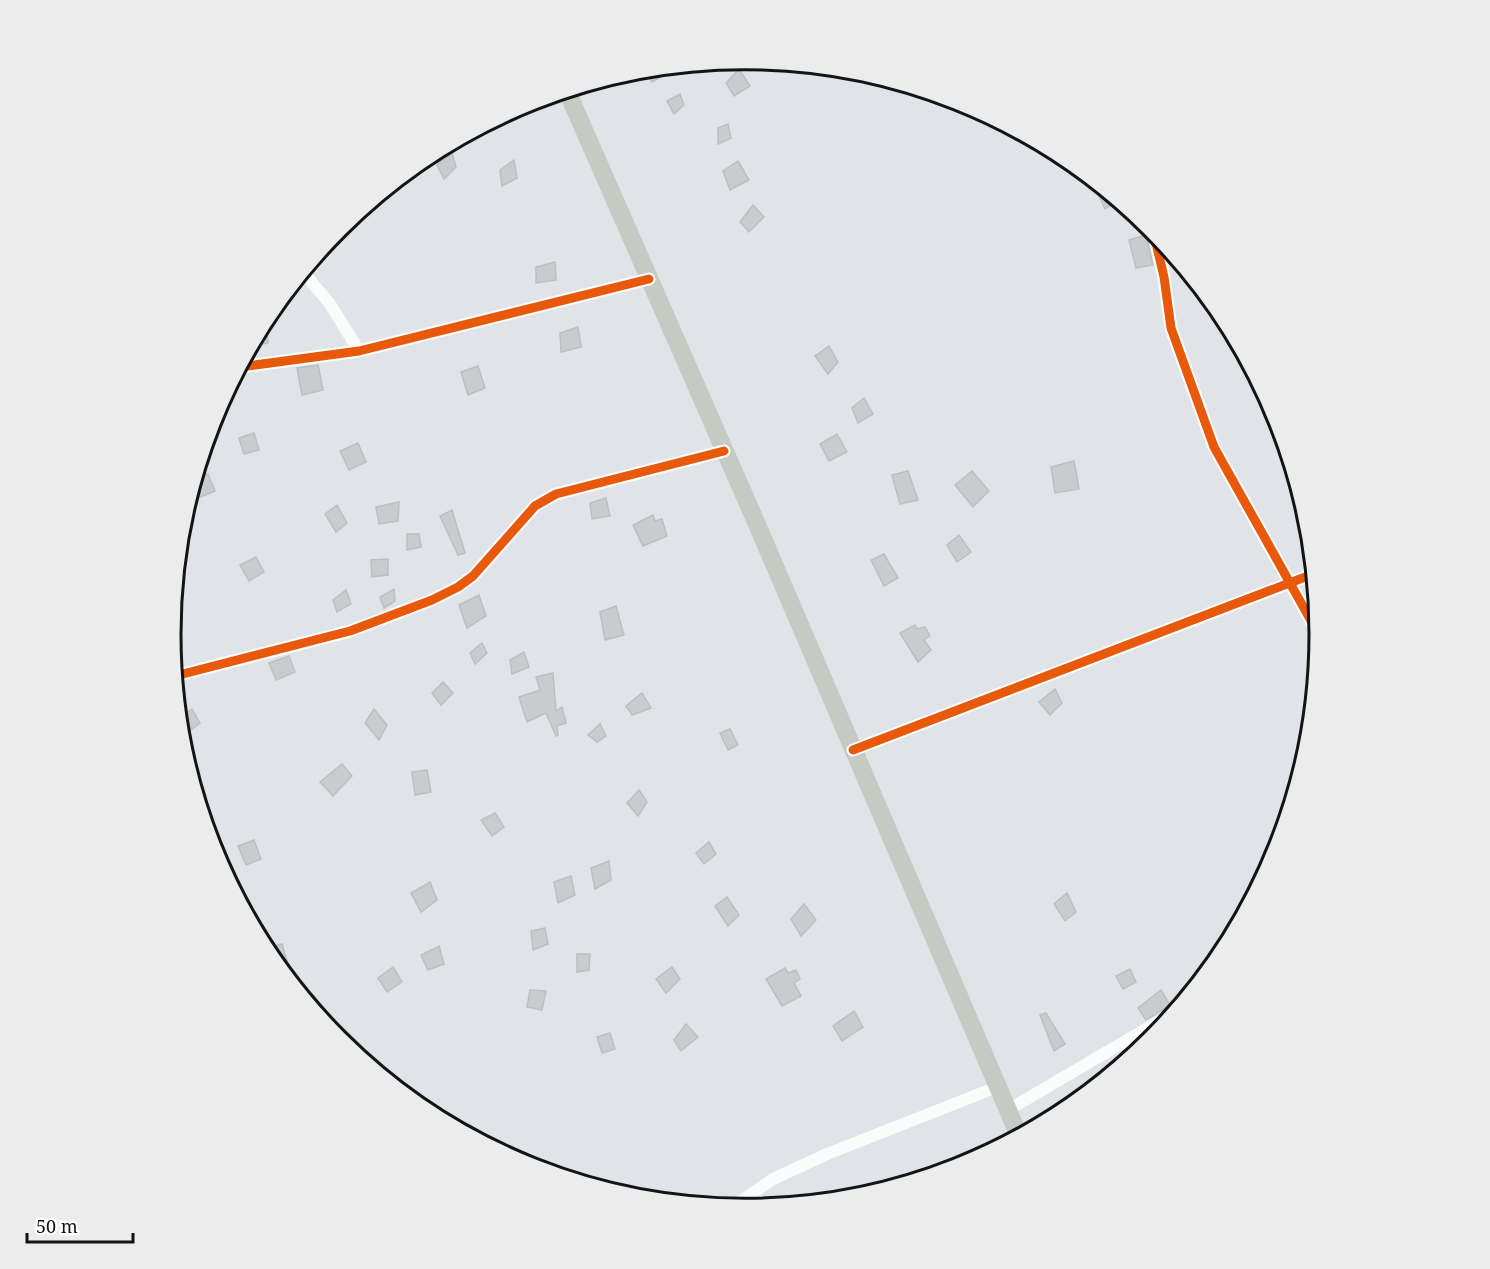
<svg xmlns="http://www.w3.org/2000/svg" width="1490" height="1269" viewBox="0 0 1490 1269" font-family="'Noto Serif',serif">
<rect width="100%" height="100%" fill="#e0e3e7"/>
<g fill="#c9cccf" stroke="#bcbfc2" stroke-width="1.5">
<path d="M680,66L652,82L645,70L666,68Z"/>
<path d="M739,69L750,86L734,96L726,83Z"/>
<path d="M680,94L684,105L674,114L667,101Z"/>
<path d="M728,124L731,138L718,144V128Z"/>
<path d="M452,153L456,167L444,179L437,165Z"/>
<path d="M514,160L517,178L502,186L500,170Z"/>
<path d="M738,161L749,180L730,190L723,171Z"/>
<path d="M1092,180L1109,194L1118,201L1105,209Z"/>
<path d="M753,205L764,217L749,232L740,222Z"/>
<path d="M1146,235L1153,265L1136,268L1129,240Z"/>
<path d="M555,262L556,280L536,283V267Z"/>
<path d="M266,319L268,343L250,347L258,332Z"/>
<path d="M578,327L581,347L561,352L560,333Z"/>
<path d="M829,346L838,362L828,374L815,356Z"/>
<path d="M318,365L323,390L302,395L297,368Z"/>
<path d="M478,366L485,388L468,395L461,372Z"/>
<path d="M864,398L873,414L858,423L852,408Z"/>
<path d="M254,433L259,450L244,454L239,438Z"/>
<path d="M837,434L847,452L829,461L820,444Z"/>
<path d="M358,443L366,462L349,470L340,451Z"/>
<path d="M1074,461L1079,489L1055,493L1051,467Z"/>
<path d="M908,471L918,500L900,504L892,475Z"/>
<path d="M972,471L989,491L973,507L955,485Z"/>
<path d="M208,474L215,491L198,498L193,485L195,480Z"/>
<path d="M606,498L610,516L592,519L590,503Z"/>
<path d="M399,502L398,521L379,524L376,507Z"/>
<path d="M337,505L347,523L336,532L325,514Z"/>
<path d="M452,510L465,553L458,555L440,516Z"/>
<path d="M653,515L655,521L662,519L667,536L643,546L633,525Z"/>
<path d="M407,534H419L421,547L407,550Z"/>
<path d="M959,535L971,552L957,562L947,545Z"/>
<path d="M884,554L898,578L884,586L871,560Z"/>
<path d="M256,557L264,572L249,581L240,565Z"/>
<path d="M388,559V575L372,577L371,560Z"/>
<path d="M394,589L395,601L384,608L380,597Z"/>
<path d="M346,590L351,604L337,612L333,600Z"/>
<path d="M479,595L486,616L467,628L459,605Z"/>
<path d="M616,606L624,635L605,640L600,612Z"/>
<path d="M915,625L917,629L925,627L930,636L924,640L931,650L918,662L900,633Z"/>
<path d="M482,643L487,653L475,664L470,653Z"/>
<path d="M524,652L529,667L512,674L510,660Z"/>
<path d="M289,656L295,672L276,680L269,663Z"/>
<path d="M553,673L556,711L562,707L566,723L557,726L558,735L556,736L546,713L527,722L519,697L540,690L536,677Z"/>
<path d="M443,682L453,693L441,705L432,693Z"/>
<path d="M1055,689L1062,703L1050,715L1039,702Z"/>
<path d="M642,693L651,708L632,715L626,706Z"/>
<path d="M192,709L200,723L188,732L179,719Z"/>
<path d="M374,709L387,725L379,740L365,723Z"/>
<path d="M600,724L606,736L597,742L588,735Z"/>
<path d="M730,729L738,745L728,750L720,733Z"/>
<path d="M342,764L352,776L333,796L320,782Z"/>
<path d="M427,770L431,792L415,795L412,772Z"/>
<path d="M639,790L647,802L638,816L627,803Z"/>
<path d="M495,813L504,827L492,836L481,820Z"/>
<path d="M254,840L261,859L246,865L238,846Z"/>
<path d="M709,842L716,854L704,864L696,853Z"/>
<path d="M609,861L611,880L595,889L591,868Z"/>
<path d="M571,876L575,895L558,903L554,882Z"/>
<path d="M430,882L437,900L421,912L411,893Z"/>
<path d="M1067,893L1076,912L1065,921L1054,904Z"/>
<path d="M727,897L739,915L728,926L715,906Z"/>
<path d="M804,904L816,920L801,936L791,919Z"/>
<path d="M545,928L548,944L533,950L531,931Z"/>
<path d="M282,944L287,961L276,964L268,955L267,948Z"/>
<path d="M439,946L444,964L428,970L421,955Z"/>
<path d="M577,954H590L589,970L577,972Z"/>
<path d="M393,967L402,982L387,992L378,978Z"/>
<path d="M672,967L680,979L666,993L656,979Z"/>
<path d="M785,968L788,973L796,970L800,979L794,983L801,996L782,1006L766,979Z"/>
<path d="M1130,969L1136,982L1123,989L1116,976Z"/>
<path d="M530,990L546,991L542,1010L527,1007Z"/>
<path d="M1161,990L1170,1005L1146,1020L1138,1008Z"/>
<path d="M854,1011L863,1027L842,1041L833,1026Z"/>
<path d="M1046,1013L1065,1044L1054,1051L1040,1015Z"/>
<path d="M686,1024L698,1037L681,1051L674,1040Z"/>
<path d="M610,1033L615,1049L602,1053L597,1037Z"/>
</g>
<g fill="none" stroke-linecap="round" stroke-linejoin="round">
<g stroke="#fafbfb" stroke-width="12">
<path d="M1153,230L1164,277L1171,328L1214,447L1319,635"/>
<path d="M303,272L330,304L359,351"/>
<path d="M240,367L359,351L649,279"/>
<path d="M175,676L350,631L432,600L458,587L473,576L535,506L556,494L724,451"/>
<path d="M853,750L1313,574"/>
<path d="M1008,1110L1175,1012"/>
<path d="M731,1208L773,1179L827,1154L997,1087"/>
</g>
<path stroke="#c6cac2" stroke-width="18" d="M567,91L756,522L1019,1136"/>
<defs>
<g id="cycleway">
<path d="M1153,230L1164,277L1171,328L1214,447L1319,635"/>
<path d="M240,367L359,351L649,279"/>
<path d="M175,676L350,631L432,600L458,587L473,576L535,506L556,494L724,451"/>
<path d="M853,750L1313,574"/>
</g>
</defs>
<use href="#cycleway" stroke="#fff" stroke-width="13"/>
<use href="#cycleway" stroke="#e8590c" stroke-width="9"/>
</g>
<path d="M0 0H1490V1269H0ZM181 634a564 564 0 1 1 1128 0a564 564 0 1 1-1128 0Z" fill="#ececec" fill-rule="evenodd"/>
<path fill="none" stroke="#121416" stroke-width="3" d="M181 634a564 564 0 1 1 1128 0a564 564 0 1 1-1128 0Z"/>
<path d="M27 1233v9h106v-9" fill="none" stroke="#121416" stroke-width="3"/>
<text x="36" y="1233" font-size="18" fill="#121416" stroke="#ffffff" stroke-width="4.5" paint-order="stroke">50 m</text>
</svg>
